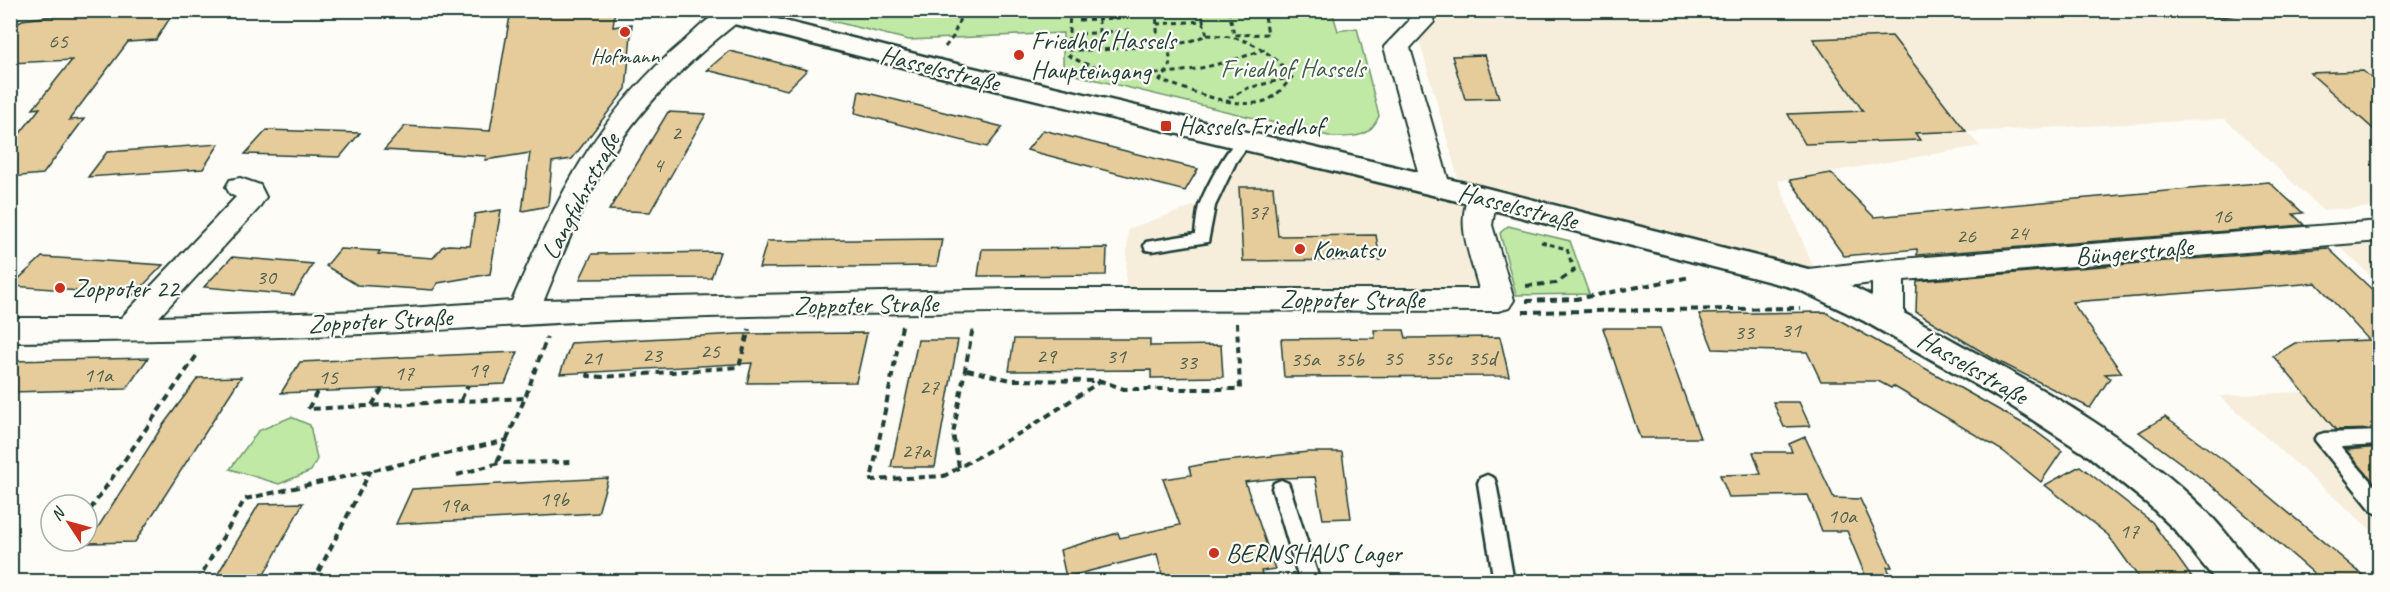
<svg xmlns="http://www.w3.org/2000/svg" width="2390" height="592" viewBox="0 0 2390 592" font-family="Caveat,sans-serif">
<rect width="100%" height="100%" fill="#fdfcf7"/>
<filter id="ink" filterUnits="userSpaceOnUse"><feTurbulence type="fractalNoise" baseFrequency=".0167" numOctaves="2"/><feDisplacementMap in="SourceGraphic" scale="12" xChannelSelector="R" yChannelSelector="G"/><feConvolveMatrix kernelMatrix="1 2 1 2 8 2 1 2 1" color-interpolation-filters="sRGB"/></filter>
<g filter="url(#ink)">
<g fill="#f6eedb">
<path d="M1411,11H2379V207L2322,210L2225,119L1967,132L1980,146L1778,181L1816,274L1459,182Z"/>
<path d="M1235,144L1465,201L1486,292L1125,294L1128,229L1196,205Z"/>
<path d="M2379,239V284L2336,243Z"/>
<path d="M2379,342V537L2219,396L2365,389L2326,344Z"/>
</g>
<g fill="#bfe9a5" stroke="#6f936c" stroke-width="1.5">
<path d="M791,11H1332L1338,31L1357,28L1379,116C1370,138 1355,137 1333,137L1063,72V33L909,40Z"/>
<path d="M1508,226L1570,241L1589,294L1516,295L1500,233Z"/>
<path d="M291,417L310,425L317,459L311,471L279,484L230,469L258,431Z"/>
</g>
<g fill="#e6cc9b" stroke="#1f3d34" stroke-width="1.5">
<path d="M97,10H175L156,40L128,42L69,120L84,119L43,174L10,177V146L40,108L33,109L72,60L10,63V31L22,20Z"/>
<path d="M511,10H615L613,27L632,24L626,89L572,159L552,162L548,206L522,211L530,153L485,160L486,156L384,150L405,126L490,131Z"/>
<path d="M1892,36L1966,131L1915,133L1920,140L1805,144L1788,114L1863,111L1813,39Z"/>
<path d="M729,51L768,60L807,70L787,90L707,70Z"/>
<path d="M1485,55L1499,98L1465,99L1452,56Z"/>
<path d="M2363,71L2379,84V134L2310,73Z"/>
<path d="M859,91L900,101L1003,127L987,147L855,113Z"/>
<path d="M668,112L706,114L650,212L609,210Z"/>
<path d="M267,130L326,132L360,133L340,157L245,154Z"/>
<path d="M1043,130L1157,159L1198,169L1185,191L1027,150Z"/>
<path d="M219,144L203,169L88,177L107,152Z"/>
<path d="M1831,173L1874,217L2269,182L2303,213L2293,214L2304,225L1917,255V249L1844,256L1790,180Z"/>
<path d="M1239,187H1273L1278,236L1376,235L1380,260L1243,261Z"/>
<path d="M501,210L490,274L438,283L433,290L357,285L326,266L340,249L380,251L378,254L433,258L442,247L448,245L470,246L475,214Z"/>
<path d="M942,239L937,266L759,268L767,241Z"/>
<path d="M1107,248L1106,275L978,276L982,249Z"/>
<path d="M2328,248L2379,296V429L2336,430L2273,356L2295,343L2369,340L2316,283L2072,302L2122,373L2105,374L2110,378L2090,408L1994,359L1916,312L1917,281Z"/>
<path d="M720,252L711,278L580,279L592,254Z"/>
<path d="M42,257L105,261L163,265L134,295L11,286Z"/>
<path d="M232,257L313,264L294,295L204,287Z"/>
<path d="M1825,312L2031,428L2062,451L2041,482L2003,451L1893,386L1891,388L1878,381H1821L1807,352L1713,349L1699,314Z"/>
<path d="M1603,328H1660L1700,438H1640Z"/>
<path d="M1374,330H1404L1406,338L1500,337L1509,376L1284,377L1281,339L1375,338Z"/>
<path d="M867,333L856,382L747,383L752,363L560,374L571,343L739,334Z"/>
<path d="M1014,339H1150V346L1221,345L1223,377L1151,378V370L1009,371Z"/>
<path d="M918,340H958L935,467H891Z"/>
<path d="M518,352L505,384L281,393L300,362Z"/>
<path d="M148,358L126,389L10,392V361Z"/>
<path d="M241,377L135,542L88,543L163,425L198,378Z"/>
<path d="M1773,402H1799L1810,426L1784,427Z"/>
<path d="M2165,417L2240,472L2371,582H2324L2217,490L2139,432Z"/>
<path d="M1805,437L1834,498L1860,499L1892,567H1887L1894,582H1868L1847,531H1822L1808,495L1729,497L1720,475L1761,474L1753,452H1792L1789,444Z"/>
<path d="M2379,447V488L2346,450Z"/>
<path d="M1308,452H1342L1351,518L1323,519L1315,477L1280,478L1245,482L1275,569L1261,571L1264,582H1164L1157,554L1066,577L1060,550L1118,533L1120,538L1180,525L1163,479L1191,475L1189,467L1209,463Z"/>
<path d="M2080,466L2152,522L2195,582H2142L2108,535L2045,485Z"/>
<path d="M608,478L598,513L396,524L412,489Z"/>
<path d="M303,503L260,582H213L259,504Z"/>
</g>
<g fill="none" stroke-linecap="round" stroke-linejoin="round">
<defs>
<g id="lane">
<path d="M2192,10H2241C2232,17 2201,17 2192,10Z"/>
<path d="M1245,135L1252,140L1236,162L1215,206L1208,242L1152,251L1146,250L1144,246L1146,242L1195,234C1196,225 1197,214 1199,206C1205,190 1230,139 1245,135Z"/>
<path d="M2380,431V445L2341,447L2380,492V514L2373,512L2315,440L2318,435L2324,433Z"/>
<path d="M1487,475L1494,478L1496,483L1514,582H1494L1478,483L1480,478Z"/>
<path d="M1281,480L1288,483L1290,488L1320,582H1300L1272,488L1274,483Z"/>
</g>
<g id="street">
<path d="M738,10L742,16L739,21C694,57 652,95 620,142C587,191 566,246 544,300L1012,289H1479C1471,258 1453,220 1472,190L1482,188L1492,190L1497,197L1492,225L1514,300L1509,308L1498,311C1214,310 930,310 645,319C551,322 456,330 362,334C244,339 128,341 10,342V318H121L236,197L230,194L226,187L230,180L240,178L260,185L266,197L258,209L159,317L364,311L512,301C557,198 596,115 684,41C702,25 713,10 738,10Z"/>
<path d="M1406,10H1430L1434,22L1410,48L1450,186L1446,193L1436,195L1426,193L1422,186L1384,47L1409,21Z"/>
<path d="M2380,221V241L1904,280V319L1899,327L1888,331L1877,327L1872,319V283L1808,291L1797,288L1792,280L1797,272L1808,269L1888,260Z"/>
</g>
<path id="secondary" d="M695,10H741L931,58L1482,187L1820,272C1869,293 1915,319 1961,345C2047,391 2132,439 2202,507C2222,526 2238,549 2255,570L2261,582H2217L2175,530L2148,504L2090,457L1994,395L1864,321L1798,289L1482,207L929,74L699,15Z"/>
</defs>
<use href="#lane" stroke="#1f3d34" stroke-width="5"/>
<use href="#street" stroke="#1f3d34" stroke-width="4"/>
<use href="#secondary" stroke="#1f3d34" stroke-width="5"/>
<g stroke="#1f3d34" stroke-width="3" stroke-dasharray="5 4" stroke-linecap="butt">
<path d="M1070,10L1068,55C1122,89 1209,71 1265,49"/>
<path d="M1099,10V50L1168,45"/>
<path d="M1156,10L1158,47"/>
<path d="M1229,10L1234,35L1268,34L1264,10"/>
<path d="M819,12L845,14L896,10"/>
<path d="M1079,20L1131,17"/>
<path d="M1203,21L1207,35"/>
<path d="M1157,24L1203,21V10"/>
<path d="M1080,34L1131,30"/>
<path d="M1207,35C1248,36 1265,48 1293,76C1285,85 1277,97 1265,101C1237,111 1187,89 1160,80C1172,69 1171,60 1168,45L1188,42Z"/>
<path d="M945,47L953,37L963,10"/>
<path d="M1068,50H1099"/>
<path d="M1229,98L1248,88L1292,77"/>
<path d="M1541,242L1567,249L1571,262"/>
</g>
<g stroke="#1f3d34" stroke-width="4" stroke-dasharray="7 5" stroke-linecap="butt">
<path d="M1526,286L1556,283L1574,271L1571,261"/>
<path d="M1526,301L1576,299L1690,277"/>
<path d="M1523,312L1800,308"/>
<path d="M902,326L871,480L944,476L1027,429L1101,381"/>
<path d="M967,370L1011,380L1101,381L1124,389H1240L1237,323"/>
<path d="M589,373L588,376L603,377L739,367L749,329"/>
<path d="M317,392L308,409L525,398"/>
<path d="M461,400L468,385"/>
<path d="M372,405L382,389"/>
<path d="M497,462L525,398L547,337"/>
<path d="M959,467L953,434L973,327"/>
<path d="M457,475L499,463L573,462"/>
<path d="M90,510L197,355"/>
<path d="M197,582L245,499L508,440"/>
<path d="M313,582L371,470"/>
</g>
<use href="#lane" fill="#fdfcf7" fill-rule="evenodd"/>
<use href="#street" fill="#fdfcf7" fill-rule="evenodd"/>
<use href="#secondary" fill="#fdfcf7" fill-rule="evenodd"/>
</g>
</g>
<g fill="#c8321e" stroke="#fdfcf7" stroke-width="2">
<circle cx="625" cy="32" r="6"/>
<circle cx="1019" cy="55" r="6"/>
<rect x="1160" y="120" width="12" height="12" rx="3"/>
<circle cx="1300" cy="249" r="6"/>
<circle cx="60" cy="288" r="6"/>
<circle cx="1214" cy="553" r="6"/>
</g>
<g text-anchor="middle" stroke-width="4.5" stroke-linejoin="round" paint-order="stroke">
<g font-size="22" fill="#51614e">
<text x="58" y="48">65</text>
<text x="676" y="140">2</text>
<text x="658" y="172">4</text>
<text x="1258" y="219">37</text>
<text x="2222" y="223">16</text>
<text x="2018" y="240">24</text>
<text x="1966" y="243">26</text>
<text x="266" y="284">30</text>
<text x="1791" y="337">31</text>
<text x="1744" y="339">33</text>
<text x="710" y="358">25</text>
<text x="652" y="362">23</text>
<text x="1046" y="363">29</text>
<text x="1116" y="363">31</text>
<text x="592" y="365">21</text>
<text x="1393" y="365">35</text>
<text x="1438" y="365">35c</text>
<text x="1482" y="365">35d</text>
<text x="1305" y="366">35a</text>
<text x="1349" y="366">35b</text>
<text x="1187" y="369">33</text>
<text x="478" y="377">19</text>
<text x="404" y="380">17</text>
<text x="98" y="382">11a</text>
<text x="328" y="384">15</text>
<text x="929" y="394">27</text>
<text x="916" y="458">27a</text>
<text x="554" y="506">19b</text>
<text x="454" y="512">19a</text>
<text x="1842" y="523">10a</text>
<text x="2129" y="538">17</text>
</g>
<g font-size="22" fill="#1f3d34" stroke="#fdfcf7">
<text x="625" y="63">Hofmann</text>
</g>
<g font-size="26" fill="#1f3d34" stroke="#fdfcf7" text-anchor="start">
<text x="1031" y="49">Friedhof Hassels<tspan x="1031" dy="30">Haupteingang</tspan></text>
<text x="1178" y="135">Hassels Friedhof</text>
<text x="1312" y="258">Komatsu</text>
<text x="72" y="297">Zoppoter 22</text>
<text x="1226" y="562">BERNSHAUS Lager</text>
</g>
<g font-size="26" fill="#1f3d34" stroke="#fdfcf7">
<text transform="translate(940 68) rotate(14)" y="9">Hasselsstraße</text>
<text transform="translate(580 196) rotate(-62)" y="9">Langfuhrstraße</text>
<text transform="translate(1518 206) rotate(14)" y="9">Hasselsstraße</text>
<text transform="translate(2134 251) rotate(-5)" y="9">Büngerstraße</text>
<text x="1352" y="308">Zoppoter Straße</text>
<text transform="translate(866 304) rotate(-1)" y="9">Zoppoter Straße</text>
<text transform="translate(380 320) rotate(-3)" y="9">Zoppoter Straße</text>
<text transform="translate(1973 367) rotate(30)" y="9">Hasselsstraße</text>
</g>
<g font-size="26" fill="#3f5f4b" stroke="#fdfcf7">
<text x="1293" y="77">Friedhof Hassels</text>
</g>
</g>
<rect width="2390" height="592" fill="none" stroke="#fdfcf7" stroke-width="36"/>
<rect x="18" y="18" width="2354" height="556" fill="none" stroke="#1f3d34" stroke-width="2" filter="url(#ink)"/>
<g transform="translate(69 523) rotate(306)"><circle r="28" fill="#fdfcf7" stroke="#a4b0a9" stroke-width="1.5"/>
<path d="M0-4.5L10 22L0 15L-10 22Z" fill="#c8321e"/>
<text y="-9" font-size="16" font-weight="bold" text-anchor="middle" fill="#1f3d34">N</text>
</g>
</svg>
